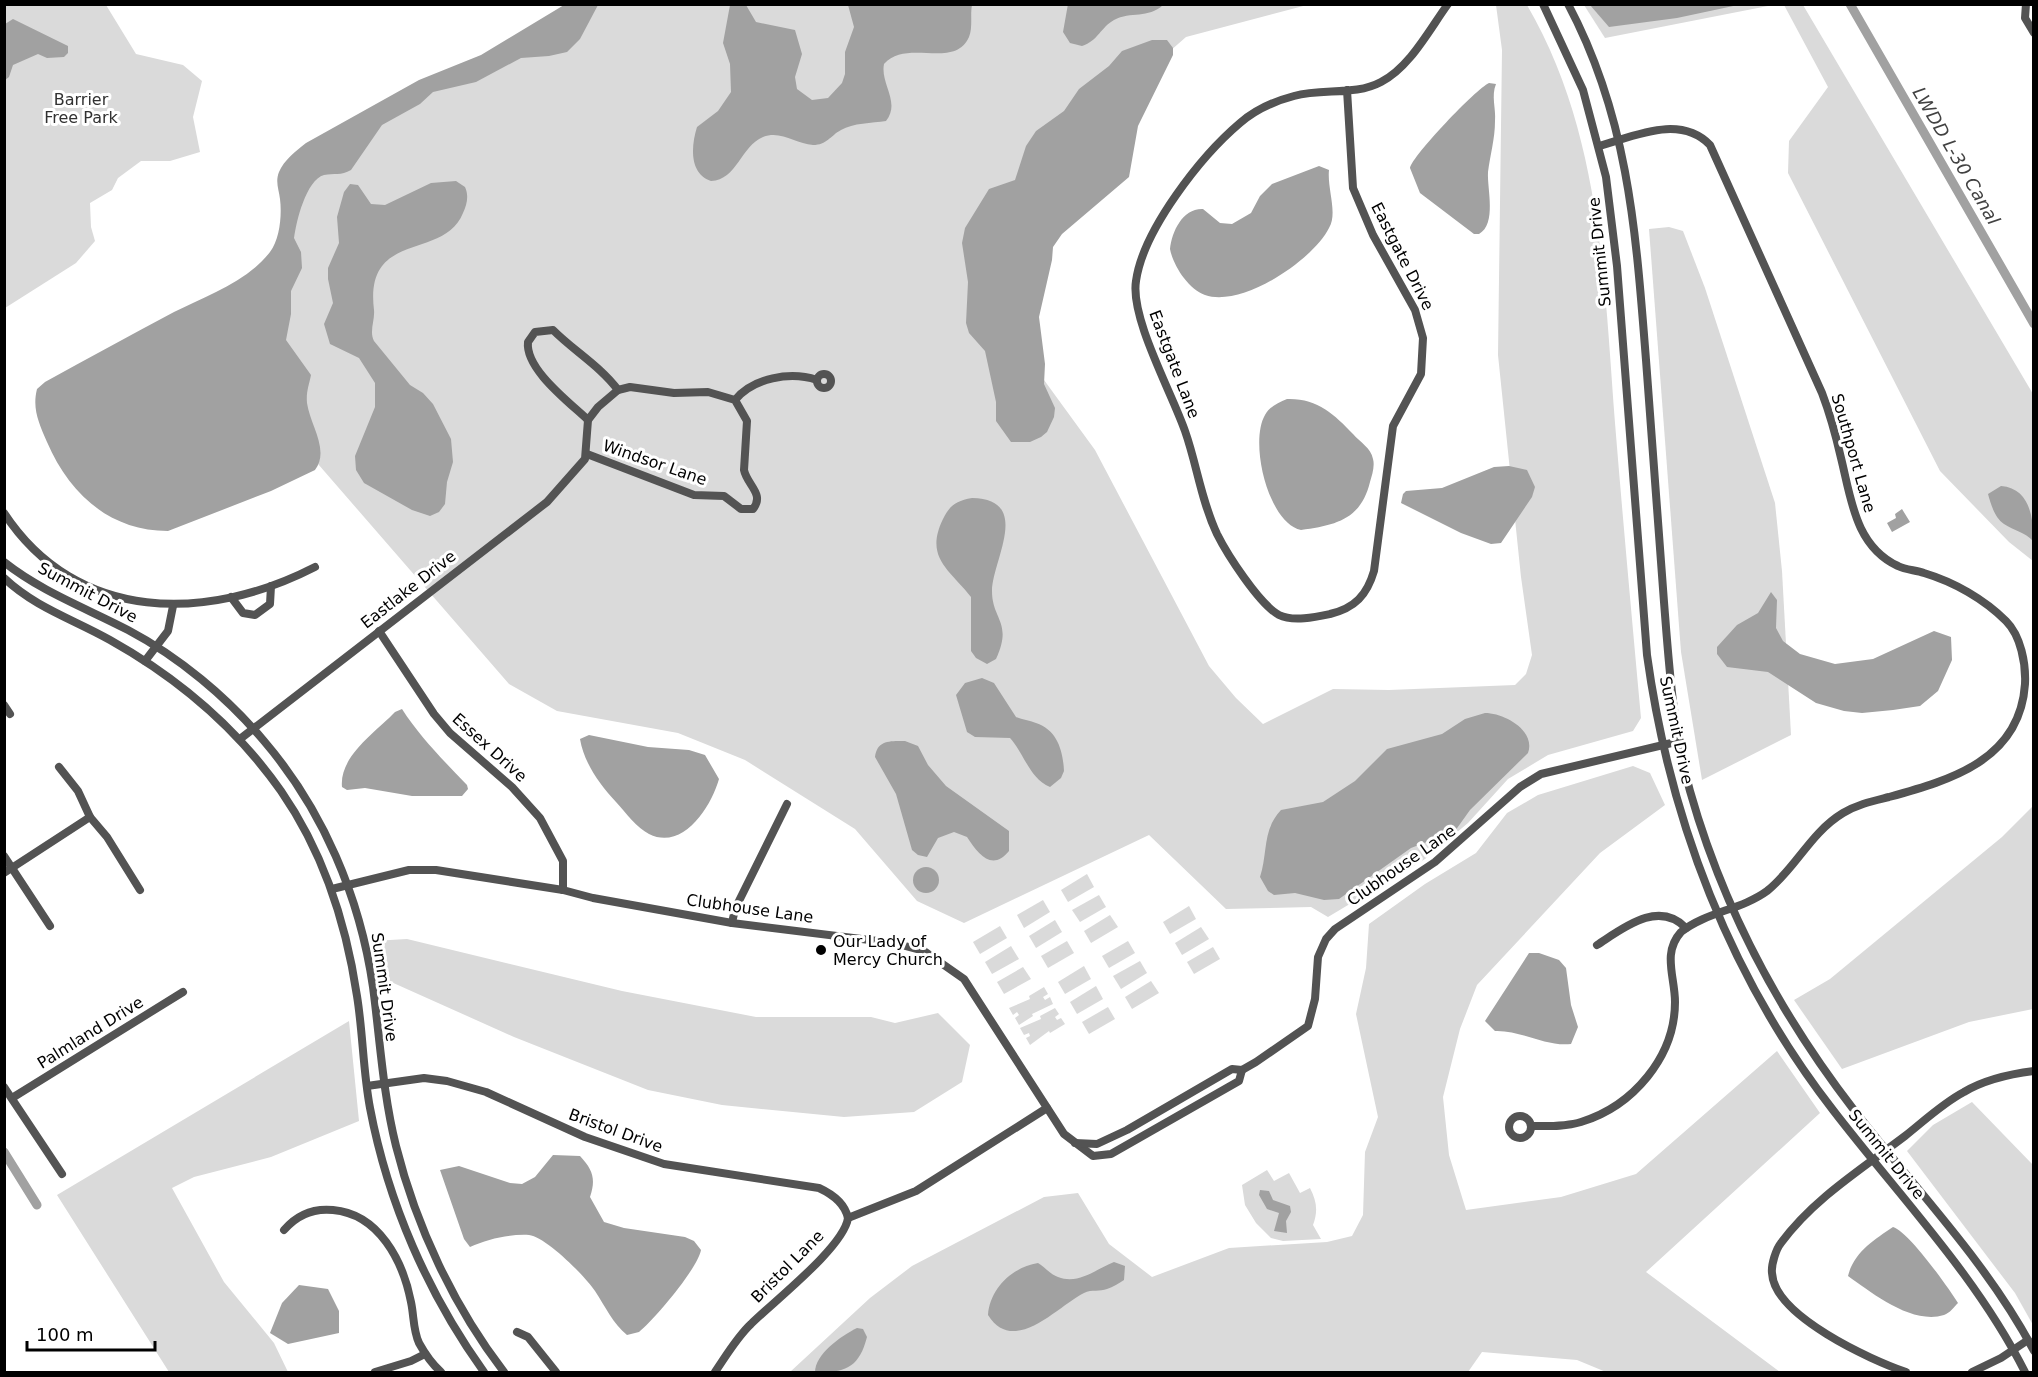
<svg xmlns="http://www.w3.org/2000/svg" width="2038" height="1377" viewBox="0 0 2038 1377" font-family="'DejaVu Sans',sans-serif">
<rect width="100%" height="100%" fill="#fff"/>
<g fill="#dadada">
<path d="M5,5H106L136,54L183,65L202,81L193,117L200,152L170,161H141L118,178L112,190L90,203L91,227L95,241L76,263L5,308Z"/>
<path d="M579,5H1307L1186,37L1038,167L1028,358L1095,450L1209,666L1236,698L1263,724L1333,689L1389,690L1515,685L1526,674L1532,655L1521,577L1498,355L1502,50L1496,5H1527C1601,132 1604,280 1615,423C1623,521 1632,620 1641,718L1633,731L1548,755L1508,779L1468,823L1425,859L1328,917L1311,907L1226,909L1149,835L964,923L917,901L855,829L745,760L678,733L557,711L509,684L292,434L278,278L302,179L325,148Z"/>
<path d="M1584,5H1773L1605,38Z"/>
<path d="M1784,5H1803L2033,394V561L2009,542L1940,471L1788,173L1789,141L1828,87Z"/>
<path d="M1669,227L1683,231L1705,288L1775,503L1782,571L1791,735L1702,780L1681,652L1649,229Z"/>
<path d="M1633,766L1650,773L1665,805L1600,853L1477,985L1460,1029L1443,1097L1449,1155L1466,1210L1561,1197L1636,1174L1777,1051L1820,1113L1646,1272L1780,1372H1606L1577,1360L1482,1352L1468,1372H790L870,1298L912,1266L1044,1197L1078,1193L1109,1244L1152,1277L1229,1248L1327,1242L1352,1236L1363,1215L1365,1152L1378,1117L1356,1014L1366,968L1369,924L1425,884L1476,853L1507,813L1538,795Z"/>
<path d="M2033,806V1009L1969,1022L1842,1069L1794,1000L1830,979L2002,837Z"/>
<path d="M1087,874L1094,887L1068,902L1061,890Z"/>
<path d="M1099,895L1106,907L1080,922L1072,910Z"/>
<path d="M1043,900L1050,912L1024,928L1017,915Z"/>
<path d="M1189,906L1196,919L1170,934L1163,922Z"/>
<path d="M1110,915L1118,927L1091,943L1084,931Z"/>
<path d="M1055,920L1062,932L1036,948L1029,936Z"/>
<path d="M1000,926L1007,938L980,954L973,942Z"/>
<path d="M1201,927L1209,939L1182,955L1175,943Z"/>
<path d="M407,939L622,991L756,1017H871L895,1023L938,1013L970,1045L962,1082L914,1112L844,1117L722,1105L648,1090L514,1037L380,977L373,941Z"/>
<path d="M1067,941L1074,953L1048,968L1041,956Z"/>
<path d="M1128,941L1135,953L1109,968L1102,956Z"/>
<path d="M1011,946L1019,959L992,974L985,962Z"/>
<path d="M1213,947L1220,959L1194,974L1187,962Z"/>
<path d="M1140,961L1147,973L1121,989L1113,976Z"/>
<path d="M1084,966L1091,979L1065,994L1058,982Z"/>
<path d="M1023,967L1031,979L1004,994L997,982Z"/>
<path d="M1151,981L1159,993L1132,1009L1125,997Z"/>
<path d="M1096,986L1103,999L1077,1014L1070,1002Z"/>
<path d="M1044,987L1048,994L1043,997L1045,1000L1050,997L1053,1004L1032,1014L1033,1016L1019,1025L1015,1018L1019,1015L1017,1012L1013,1015L1009,1008L1030,999L1029,996Z"/>
<path d="M1108,1007L1115,1019L1089,1034L1082,1022Z"/>
<path d="M1055,1008L1059,1014L1055,1017L1057,1020L1061,1018L1065,1024L1050,1033L1049,1031L1030,1045L1026,1038L1030,1036L1029,1033L1024,1035L1020,1028L1041,1019L1040,1016Z"/>
<path d="M349,1021L359,1121L271,1157L194,1177L172,1188L224,1282L274,1343L288,1372H169L57,1195Z"/>
<path d="M1972,1102L2033,1165V1325L2015,1293L1907,1151L1933,1125Z"/>
<path d="M1267,1170L1274,1181L1289,1173L1300,1193L1310,1188C1317,1202 1318,1211 1313,1225L1321,1239L1283,1241L1271,1238L1256,1223L1245,1205L1242,1185Z"/>
</g>
<g fill="#a1a1a1">
<path d="M1068,4H1163V5C1148,19 1131,11 1114,20C1101,27 1098,41 1082,46L1070,43L1063,32Z"/>
<path d="M564,5H598L580,39L567,52L549,56L521,58L476,82L433,92L420,104L382,125L351,170C341,176 334,173 324,175C306,180 296,222 294,238L301,252L302,268L291,291V314L286,340L311,375C309,385 306,392 307,403C310,425 330,450 315,470L271,491L168,531C109,531 69,493 47,442C39,423 32,409 37,389L45,382C88,358 131,335 174,312C206,296 247,282 270,252C280,239 282,215 280,199C279,190 275,182 279,172C284,160 296,151 306,143L419,80L481,55Z"/>
<path d="M730,5H746L756,22L795,30L802,54L795,77L797,89L812,100L828,98L842,83L845,74V52L854,27L848,5H972C970,15 973,27 969,37C954,70 907,38 884,64C880,84 901,102 886,121C872,123 853,123 841,130C830,136 827,145 813,145C796,144 781,130 763,137C741,146 737,180 711,181C689,174 691,146 697,127L718,111L731,92L730,64L723,43Z"/>
<path d="M1590,5H1738L1677,18L1609,27Z"/>
<path d="M13,19L68,46V53L64,57L47,58L38,54L13,65L9,77L5,80V24Z"/>
<path d="M1152,40H1167L1173,48V55L1138,126L1129,177L1062,234L1053,247L1052,260L1039,317L1045,364L1044,384L1055,408L1054,417L1047,432L1041,437L1030,442H1011L996,421V402L985,351L969,333L966,323L968,282L962,243L965,228L989,189L1015,180L1026,146L1036,131L1064,111L1079,89L1109,66L1122,51Z"/>
<path d="M1489,83L1496,84C1491,96 1496,108 1495,121C1495,139 1490,155 1488,172C1487,189 1497,224 1479,234H1474L1420,193L1410,168C1413,155 1476,89 1489,83Z"/>
<path d="M1319,166L1329,170C1327,189 1338,213 1329,228C1313,260 1242,308 1205,295C1188,289 1173,265 1170,249C1172,231 1183,208 1203,209L1220,223L1232,224L1251,213L1260,196L1272,184Z"/>
<path d="M456,181L465,187C469,196 467,204 463,213C444,261 364,229 374,310C375,321 369,331 374,341L410,385L423,393L433,404L451,439L453,462L447,482L445,504L439,512L430,516L412,510L364,483L356,470L355,456L375,407V383L359,358L330,344L324,324L333,303L328,279V268L339,243L337,217L344,192L350,184L358,185L371,204L385,205L431,183Z"/>
<path d="M1287,399C1317,398 1334,414 1353,434C1360,442 1371,448 1373,459C1375,466 1372,475 1370,482C1361,519 1337,525 1301,530C1268,523 1249,442 1265,415C1270,406 1278,403 1287,399Z"/>
<path d="M1509,466L1527,470L1535,487L1532,497L1501,543L1491,544L1461,533L1401,503L1403,494L1406,491L1442,488L1494,467Z"/>
<path d="M2001,486C2029,488 2034,517 2033,541C2025,532 2014,531 2004,524C1995,518 1991,505 1988,494Z"/>
<path d="M972,498C1033,499 992,561 992,591C992,620 1013,622 996,659L987,664L976,658L971,651V597C950,570 924,558 943,519C950,505 956,501 972,498Z"/>
<path d="M1902,509L1910,522L1892,532L1887,523L1896,518L1895,514Z"/>
<path d="M1771,592L1777,600L1776,628L1783,641L1800,654L1835,664L1873,659L1934,631L1951,637L1952,660L1938,691L1920,706L1893,710L1862,713L1844,711L1816,703L1768,672L1727,667L1717,654V647L1737,625L1758,613Z"/>
<path d="M982,678L994,683L1016,717C1023,720 1029,720 1036,723C1057,730 1063,750 1064,771L1061,778L1050,787C1029,778 1024,753 1010,738L975,737L967,732L956,695L965,683Z"/>
<path d="M402,709C420,737 443,760 467,785L468,789L462,796H412L365,788L347,790L342,787C339,756 376,732 395,712Z"/>
<path d="M1485,713C1505,713 1536,731 1528,753L1470,810L1455,831L1411,848L1339,899L1324,900L1295,893L1274,895L1268,891L1260,877C1268,853 1262,830 1281,810L1323,802L1355,781L1387,749L1442,734L1465,719Z"/>
<path d="M589,735L648,747L689,750L705,755L719,779C711,807 683,851 649,834C637,828 626,813 616,802C600,785 584,763 580,739Z"/>
<path d="M905,741L918,746L928,765L946,786L1009,831V851C992,872 978,854 967,837L954,832L938,838L927,857L918,855L912,850L896,794L875,757C877,740 890,741 905,741Z"/>
<circle cx="926" cy="880" r="13"/>
<path d="M1529,953H1539L1559,960L1566,968L1571,1005L1578,1027L1571,1044C1546,1047 1521,1030 1495,1031L1485,1021Z"/>
<path d="M553,1155L580,1156C593,1170 596,1179 590,1197L604,1222L624,1228L685,1237L694,1241L701,1250C698,1268 654,1320 639,1332L627,1335C613,1324 605,1306 595,1291C585,1276 546,1237 529,1235C509,1234 488,1239 470,1247L464,1239L440,1170L459,1166L510,1183L522,1184L535,1177Z"/>
<path d="M1260,1190L1269,1191L1273,1200L1290,1206L1291,1212L1286,1221L1287,1233L1274,1231L1279,1213L1267,1209L1259,1195Z"/>
<path d="M1893,1227C1909,1232 1948,1287 1958,1303C1954,1307 1950,1313 1944,1315C1912,1325 1872,1293 1848,1276C1854,1252 1874,1240 1893,1227Z"/>
<path d="M1114,1262L1125,1266L1124,1280C1119,1283 1113,1287 1107,1289C1100,1292 1092,1289 1084,1293C1059,1305 1014,1357 988,1315C990,1288 1013,1267 1038,1263C1045,1267 1051,1275 1058,1277C1079,1285 1096,1269 1114,1262Z"/>
<path d="M299,1285L328,1289L339,1311V1333L288,1344L270,1333L282,1303Z"/>
<path d="M857,1328L863,1329L867,1337C859,1368 845,1373 815,1372C815,1354 841,1336 857,1328Z"/>
</g>
<g fill="none" stroke-linecap="round" stroke-linejoin="round">
<g stroke="#a1a1a1" stroke-width="9">
<path d="M1850,4L2034,324"/>
<path d="M4,1152L37,1205"/>
</g>
<g stroke="#535353" stroke-width="8">
<path d="M1543,4L1583,90L1606,177L1617,266L1647,655C1670,821 1730,977 1833,1110C1899,1196 1976,1275 2025,1372"/>
<path d="M1568,4C1629,119 1636,234 1646,360C1652,441 1658,522 1664,602C1669,665 1673,730 1690,791C1723,908 1780,1014 1854,1110C1915,1189 1987,1262 2034,1351"/>
<path d="M2026,4L2025,18L2034,33"/>
<path d="M1347,90L1353,188L1373,235L1415,310L1423,338L1421,374L1393,426L1374,571C1367,595 1355,608 1330,614C1316,617 1293,622 1279,615C1259,604 1227,554 1217,534C1201,500 1197,465 1185,431C1172,393 1130,318 1136,281C1143,230 1201,156 1240,123C1255,110 1275,101 1294,96C1323,88 1355,96 1381,82C1410,67 1429,30 1448,4"/>
<circle cx="824" cy="381" r="7"/>
<path d="M735,400C753,378 790,371 817,380"/>
<path d="M588,420C569,402 525,369 528,342L535,332L553,330C574,351 600,366 618,390"/>
<path d="M4,513C77,624 208,622 315,567"/>
<path d="M4,562C42,592 86,608 128,630C179,657 227,697 264,741C323,810 360,897 373,987C380,1040 383,1094 396,1146C416,1226 454,1307 504,1372"/>
<path d="M4,578C36,608 73,619 110,640C178,678 236,727 281,791C324,853 346,922 357,996C363,1033 363,1071 370,1108C388,1203 428,1294 484,1372"/>
<path d="M231,597L243,613L255,615L270,604L271,586"/>
<path d="M379,631L434,714L450,733L512,787L540,818L563,861V890"/>
<path d="M145,661L168,631L173,606"/>
<path d="M4,705L10,714"/>
<path d="M240,739L547,502L585,459L588,420L598,407L618,390L630,387L674,393L708,392L735,400L747,421L744,470C747,485 765,494 753,509H741L724,496L694,495L587,454"/>
<path d="M59,767L78,791L90,817L107,837L140,890"/>
<path d="M4,856L50,926"/>
<path d="M4,873L90,817"/>
<path d="M332,889L409,870H436L563,890L593,898L732,923L894,943L924,951L964,979L1064,1134L1093,1156L1111,1154L1239,1081L1242,1070"/>
<path d="M732,923L735,909L787,804"/>
<path d="M1597,945C1622,929 1658,899 1686,928"/>
<path d="M367,1086L424,1078L447,1081L486,1092L585,1137L664,1164L819,1188C832,1194 845,1204 848,1218"/>
<path d="M4,1087L62,1174"/>
<path d="M12,1098L183,992"/>
<circle cx="1520" cy="1127" r="11"/>
<path d="M1531,1126C1547,1126 1565,1127 1581,1122C1633,1106 1675,1057 1675,1002C1675,977 1662,953 1681,932C1706,912 1741,910 1767,891C1796,868 1810,833 1843,813C1858,804 1873,801 1889,797C1951,780 2020,760 2025,684C2026,664 2021,636 2006,621C1984,599 1954,582 1924,573C1916,570 1906,570 1898,566C1855,546 1851,498 1841,458C1836,436 1830,414 1822,393L1710,145C1680,114 1635,136 1599,146"/>
<path d="M1075,1143L1097,1144L1127,1130L1232,1069L1242,1070L1256,1062L1308,1026L1315,999L1318,957L1326,939L1335,929L1435,862L1520,787L1541,774L1680,741"/>
<path d="M848,1218L916,1191L1047,1108"/>
<path d="M284,1230C296,1216 313,1208 333,1210C379,1214 403,1261 411,1302C414,1316 413,1330 419,1343C425,1354 432,1364 441,1372"/>
<path d="M517,1332L528,1337L556,1372"/>
<path d="M375,1372L411,1361L425,1354"/>
<path d="M715,1372C726,1356 737,1337 751,1324C773,1302 844,1247 848,1218"/>
<path d="M1906,1372C1871,1360 1774,1316 1772,1273C1771,1265 1776,1249 1781,1243C1813,1199 1863,1168 1905,1136C1924,1121 1943,1103 1964,1092C1984,1080 2010,1074 2034,1071"/>
<path d="M1972,1372L2001,1358L2028,1340"/>
</g>
</g>
<circle fill="#000" stroke="#fff" stroke-width="2" cx="821" cy="950" r="6"/>
<g text-anchor="middle" stroke-width="6" stroke-linejoin="round" paint-order="stroke">
<g font-size="16" fill="#313131" stroke="#fff">
<text x="81" y="105">Barrier<tspan x="81" dy="18">Free Park</tspan></text>
</g>
<g font-size="16" fill="#000" stroke="#fff">
<text transform="translate(1599 252) rotate(-96)" y="6">Summit Drive</text>
<text transform="translate(1403 256) rotate(63)" y="6">Eastgate Drive</text>
<text transform="translate(1175 364) rotate(69)" y="6">Eastgate Lane</text>
<text transform="translate(1854 453) rotate(74)" y="6">Southport Lane</text>
<text transform="translate(655 462) rotate(19)" y="6">Windsor Lane</text>
<text transform="translate(408 589) rotate(-38)" y="6">Eastlake Drive</text>
<text transform="translate(88 592) rotate(28)" y="6">Summit Drive</text>
<text transform="translate(1677 730) rotate(78)" y="6">Summit Drive</text>
<text transform="translate(490 747) rotate(42)" y="6">Essex Drive</text>
<text transform="translate(1401 865) rotate(-35)" y="6">Clubhouse Lane</text>
<text transform="translate(750 908) rotate(8)" y="6">Clubhouse Lane</text>
<text transform="translate(385 987) rotate(82)" y="6">Summit Drive</text>
<text transform="translate(90 1032) rotate(-32)" y="6">Palmland Drive</text>
<text transform="translate(616 1130) rotate(20)" y="6">Bristol Drive</text>
<text transform="translate(1887 1154) rotate(51)" y="6">Summit Drive</text>
<text transform="translate(787 1266) rotate(-45)" y="6">Bristol Lane</text>
</g>
<g font-size="16" fill="#000" stroke="#fff" text-anchor="start">
<text x="833" y="947">Our Lady of<tspan x="833" dy="18">Mercy Church</tspan></text>
</g>
<g font-size="18" font-style="italic" fill="#424242" stroke="#fff">
<text transform="translate(1956 156) rotate(60)" y="6">LWDD L-30 Canal</text>
</g>
</g>
<rect width="2038" height="1377" fill="none" stroke="#000000" stroke-width="12"/>
<path d="M27 1341v9h128v-9" fill="none" stroke="#000000" stroke-width="3"/>
<text x="36" y="1341" font-size="18" fill="#000000" stroke="#ffffff" stroke-width="4.5" paint-order="stroke">100 m</text>
</svg>
